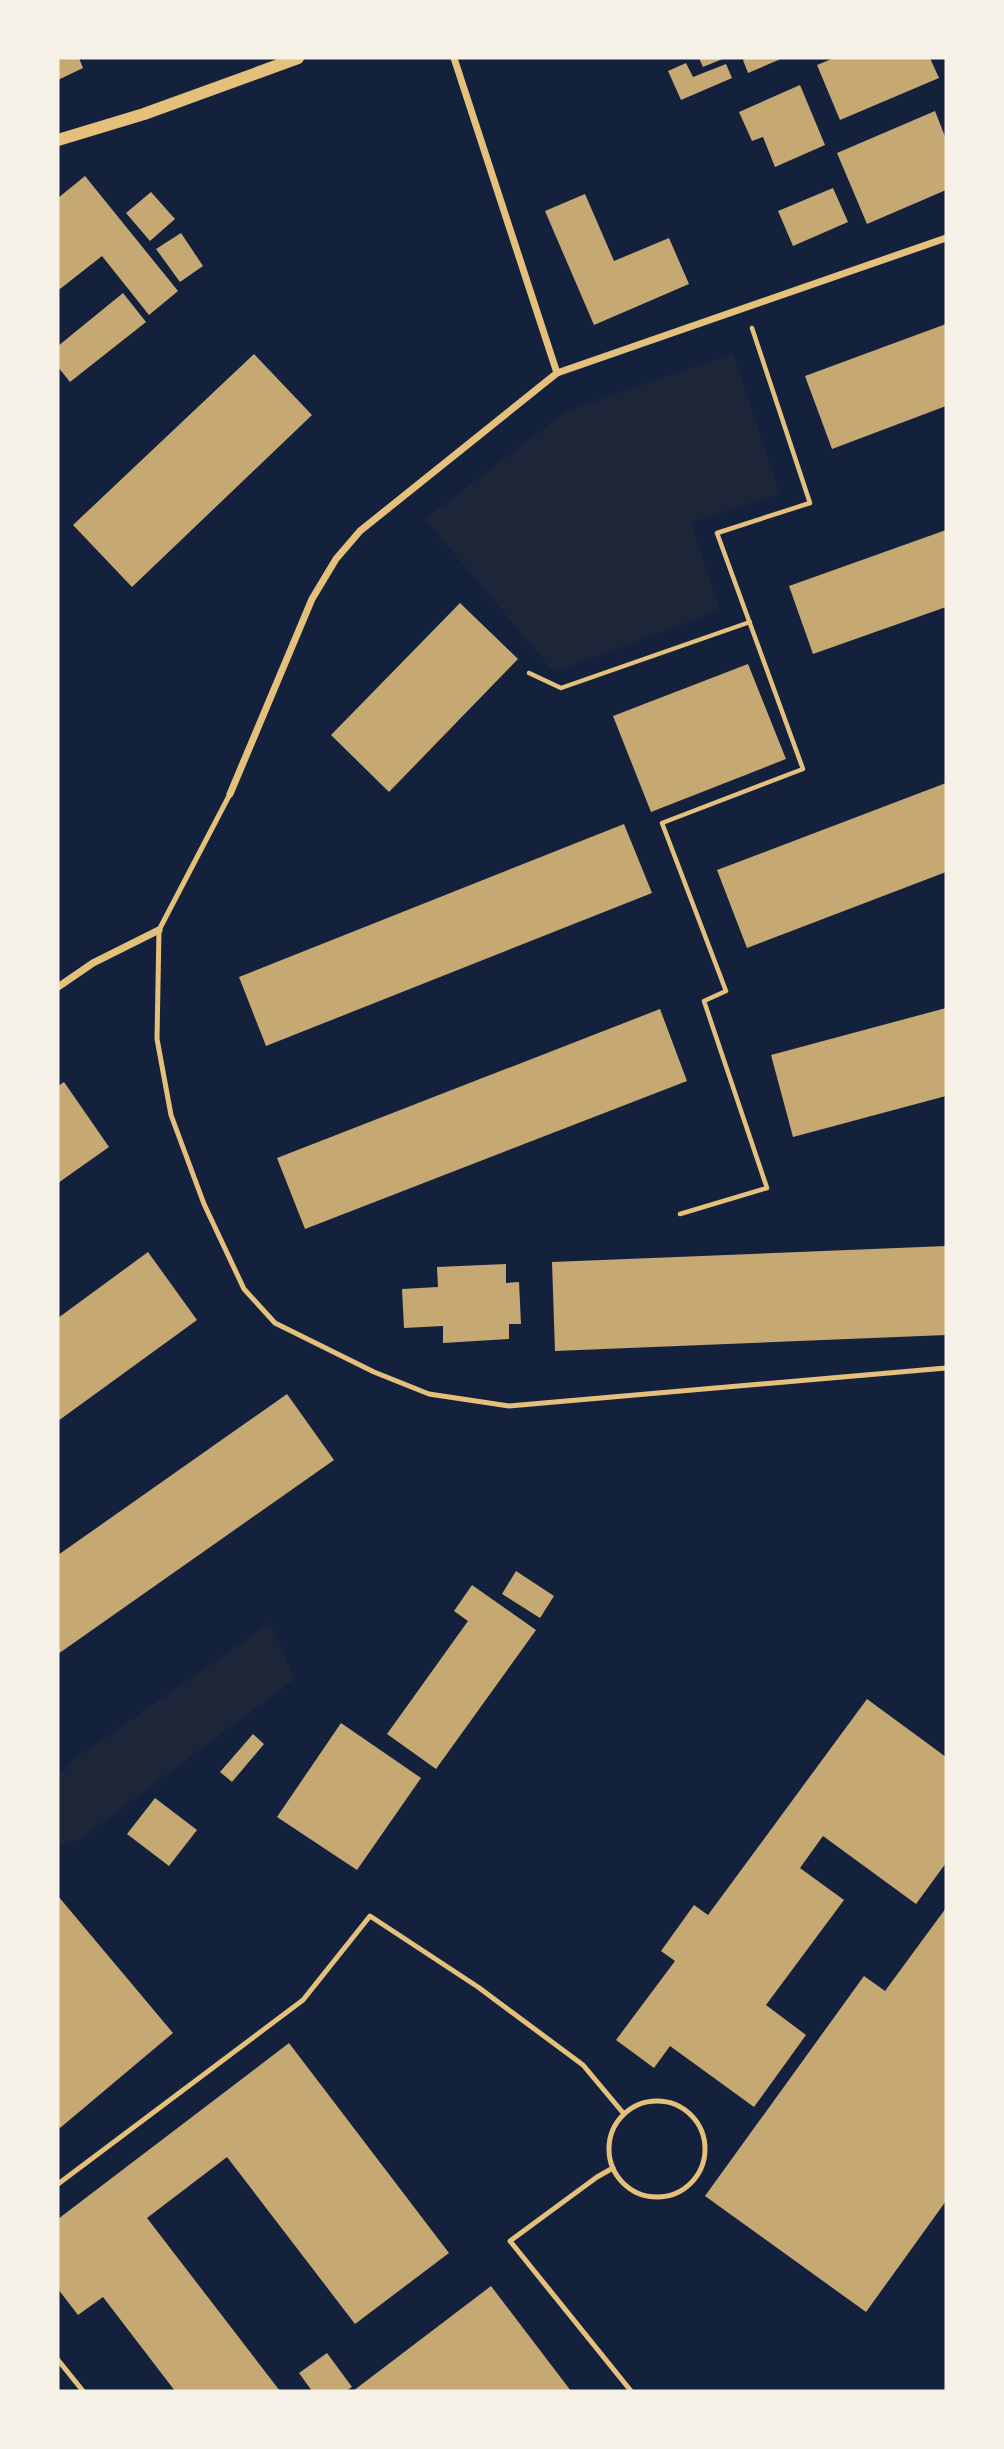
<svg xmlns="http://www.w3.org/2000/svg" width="1004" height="2449" viewBox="0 0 1004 2449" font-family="Ubuntu,sans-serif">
<rect width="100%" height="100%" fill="#14213d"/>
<g fill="#1d2539">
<path d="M733,353L780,494L691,522L720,610L554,672L425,519L567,411Z"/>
<path d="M270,1623L295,1679L80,1839L58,1846V1773L64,1772L73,1760Z"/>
</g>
<g fill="#c6a872">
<path d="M58,58H79L83,68L58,80Z"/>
<path d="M699,58H725L703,67Z"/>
<path d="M747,58H783L748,73L743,60Z"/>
<path d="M834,58H930L939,78L840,120L817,65Z"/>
<path d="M686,63L693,77L726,64L732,78L681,100L668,71Z"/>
<path d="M800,85L825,145L775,167L763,137L752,141L739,112Z"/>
<path d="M935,111L946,139V190L867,224L837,153Z"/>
<path d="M85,176L178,291L149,315L102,256L60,289L58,287V198Z"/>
<path d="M833,188L848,222L793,246L778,211Z"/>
<path d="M151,192L175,219L150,241L126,213Z"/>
<path d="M585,194L614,261L669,238L689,284L594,325L545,211Z"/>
<path d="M181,233L203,266L180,282L156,249Z"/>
<path d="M123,293L146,322L70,382L58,367V346Z"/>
<path d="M946,324V406L832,449L805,376Z"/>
<path d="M254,354L312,415L132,587L73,525Z"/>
<path d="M946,530V607L813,654L789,586Z"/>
<path d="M460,603L518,659L389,792L331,735Z"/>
<path d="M748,664L786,759L651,812L613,716Z"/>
<path d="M946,783V872L747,948L717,870Z"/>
<path d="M624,824L652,893L266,1046L239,977Z"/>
<path d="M946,1008V1096L793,1137L771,1055Z"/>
<path d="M660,1009L687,1081L305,1229L277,1158Z"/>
<path d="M64,1082L109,1147L58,1183V1086Z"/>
<path d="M946,1246V1335L555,1351L552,1262Z"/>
<path d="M148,1252L197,1320L58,1421V1318Z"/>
<path d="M506,1264V1283L519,1282L521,1324H509V1339L443,1343V1326L404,1328L402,1289L438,1287L437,1267Z"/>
<path d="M287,1394L334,1460L58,1654V1555Z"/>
<path d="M516,1571L554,1596L540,1618L502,1594Z"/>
<path d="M472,1585L536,1630L436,1769L387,1734L468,1621L454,1611Z"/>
<path d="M867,1699L946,1757V1863L916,1904L823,1836L800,1868L844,1900L766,2005L806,2035L754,2107L670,2046L654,2068L616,2040L675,1961L661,1951L694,1905L708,1915Z"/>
<path d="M341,1723L421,1778L357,1870L277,1817Z"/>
<path d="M253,1734L264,1744L232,1782L220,1772Z"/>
<path d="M155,1798L197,1830L169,1866L127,1834Z"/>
<path d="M58,1896L173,2033L60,2128L58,2125Z"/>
<path d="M946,1908V2201L866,2312L705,2196L864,1976L885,1991Z"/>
<path d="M289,2043L449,2253L355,2324L227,2157L147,2218L280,2391H175L103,2297L78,2315L58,2289V2219Z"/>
<path d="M491,2286L571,2391H353Z"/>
<path d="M327,2353L352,2387L346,2391H312L299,2373Z"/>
</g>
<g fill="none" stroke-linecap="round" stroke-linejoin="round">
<g stroke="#e5c07b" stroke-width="4.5">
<path d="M529,673L561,688L750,622"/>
<path d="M680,1214L767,1188L704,1001L726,991L662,823L803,769L717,533L810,503L752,328"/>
</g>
<g stroke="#e5c07b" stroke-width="5">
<path d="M230,794L159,930L157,1039L171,1115L204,1204L244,1289L275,1323L374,1372L429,1394L509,1406L946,1368"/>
<circle cx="657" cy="2149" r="48"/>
<path d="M613,2168L597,2177L510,2241L631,2391"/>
<path d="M58,2184L303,2000L370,1916L478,1987L583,2065L624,2114"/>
<path d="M58,2360L83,2391"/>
</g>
<g stroke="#e5c07b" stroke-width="7">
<path d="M454,58L557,373"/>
<path d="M230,794L312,599L336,559L360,531L557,373L946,238"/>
<path d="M58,987L93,963L159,930"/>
</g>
<path stroke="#e5c07b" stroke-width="12" d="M58,140L144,114L298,58"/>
</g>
<rect width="1004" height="2449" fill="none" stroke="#f6f1e7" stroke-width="119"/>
</svg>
